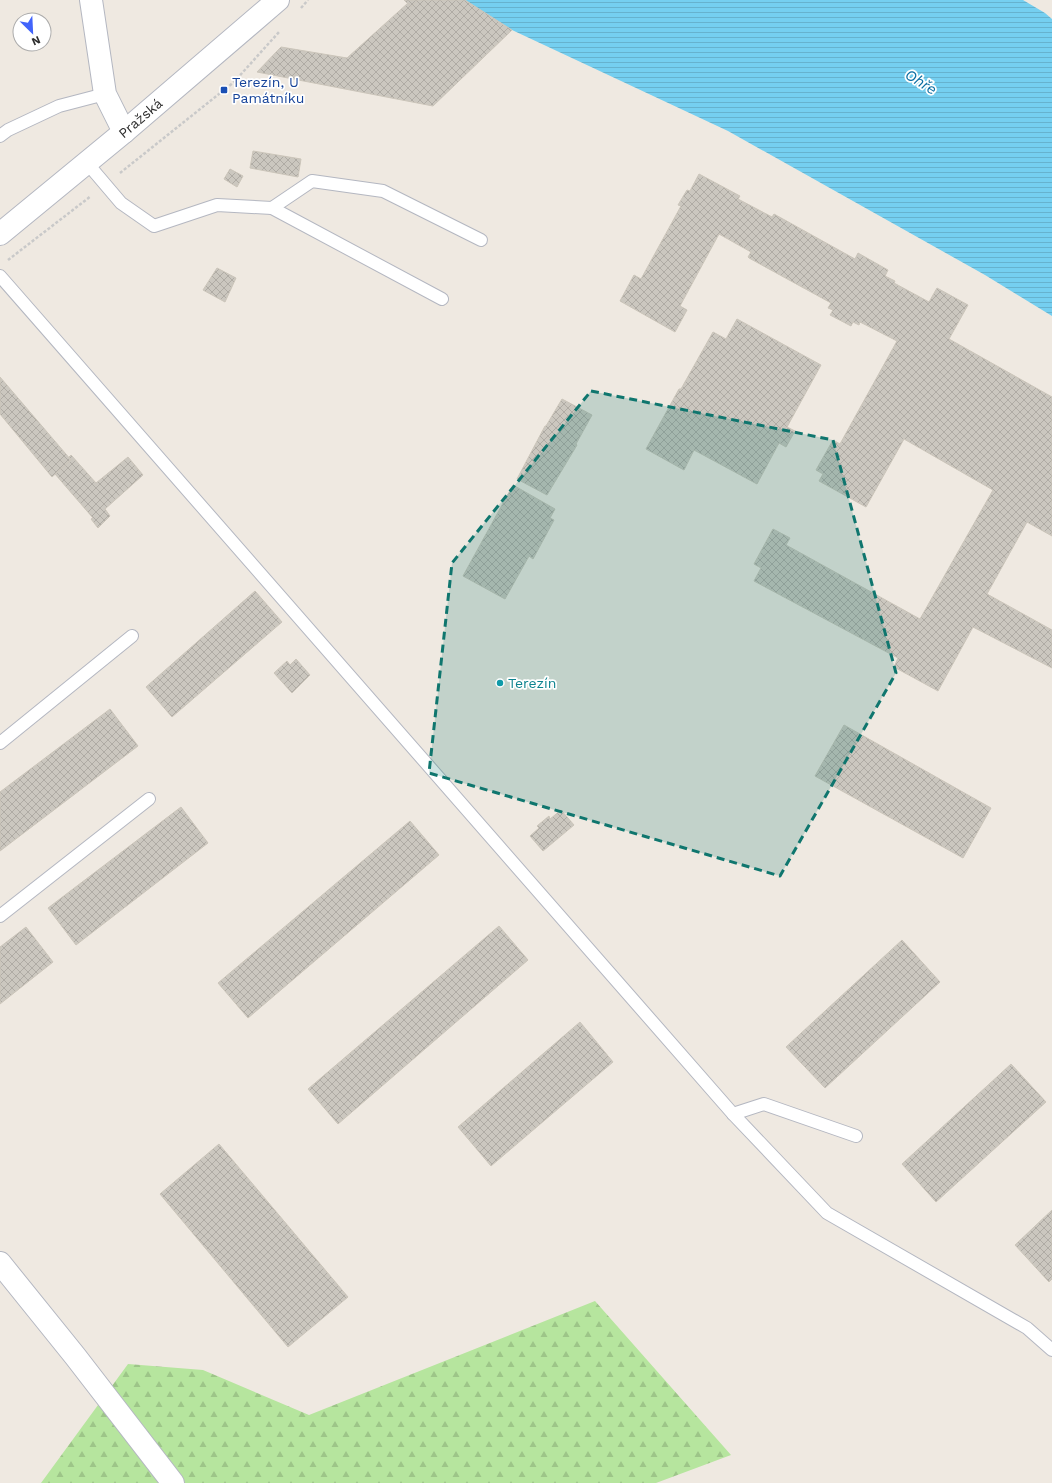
<svg xmlns="http://www.w3.org/2000/svg" width="1052" height="1483" viewBox="0 0 1052 1483" font-family="'Work Sans',sans-serif">
<defs>
<pattern id="forest-firs" width="22" height="20" patternUnits="userSpaceOnUse"><rect width="22" height="20" fill="#b6e59e"/><path d="M5 1l3.5 6h-7zM16 11l3.5 6h-7z" fill="#9dc588"/></pattern>
<pattern id="water-rules" width="6" height="5" patternUnits="userSpaceOnUse"><rect width="6" height="5" fill="#75cff0"/><path d="M0 2.5h6" fill="none" stroke="#66b2ce"/></pattern>
<pattern id="building-cross-hatch" width="8" height="8" patternUnits="userSpaceOnUse"><rect width="8" height="8" fill="#cbc7bf"/><path d="M0 0l8 8M0 8l8-8" fill="none" stroke="#afaba4"/></pattern>
</defs>
<rect width="100%" height="100%" fill="#efe9e1"/>
<path fill="url(#forest-firs)" d="M595,1301L731,1455L656,1483H41L128,1364L203,1370L309,1415Z"/>
<path fill="url(#water-rules)" d="M465,0H1023L1045,13L1052,19V316L985,275L728,131L512,30Z"/>
<g fill="url(#building-cross-hatch)" stroke="#cbc5ba">
<path d="M404,0H418L411,7Z"/>
<path d="M418,0H465L512,30L433,106L257,72L281,47L347,58L408,3L411,7Z"/>
<path d="M253,151L301,159L298,177L250,168Z"/>
<path d="M230,169L243,176L237,187L224,179Z"/>
<path d="M699,174L740,196L738,199L772,217L774,214L855,259L858,253L888,270L885,276L895,281L894,283L929,302L937,288L968,305L949,339L1052,397V536L1027,522L987,594L1052,630V668L973,627L938,691L894,667L898,658L754,581L761,568L754,564L773,529L790,538L786,545L920,619L993,490L904,439L866,507L819,481L823,474L816,470L833,440L840,444L897,341L860,322L859,325L853,322L851,326L830,315L833,310L828,308L831,303L749,258L748,257L751,252L719,234L680,306L687,310L675,332L620,301L634,275L641,279L681,206L678,205L687,190L690,191Z"/>
<path d="M217,268L236,278L225,302L203,290Z"/>
<path d="M737,319L821,365L787,427L795,431L786,447L779,443L757,484L694,450L684,470L646,449L679,389H681L713,332L726,339Z"/>
<path d="M0,377L71,460L52,477L0,414Z"/>
<path d="M562,399L592,415L576,444L577,445L547,495L517,479L545,426H546Z"/>
<path d="M71,455L96,483L128,457L143,475L105,509L110,516L98,528L91,519L93,518L55,474L71,460L69,457Z"/>
<path d="M513,485L555,509L550,518L554,520L533,559L529,556L505,599L463,576Z"/>
<path d="M255,591L282,622L172,717L146,687Z"/>
<path d="M296,659L310,675L292,693L274,673L287,661L290,665Z"/>
<path d="M110,709L138,746L0,851V792Z"/>
<path d="M844,725L991,808L963,858L815,776Z"/>
<path d="M181,807L208,843L76,945L48,908Z"/>
<path d="M561,810L574,825L543,851L530,836L539,828L537,826L549,816L550,819Z"/>
<path d="M410,821L439,855L248,1018L218,983Z"/>
<path d="M499,926L528,960L338,1124L308,1089Z"/>
<path d="M26,927L53,962L0,1004V947Z"/>
<path d="M902,940L940,982L825,1088L786,1047Z"/>
<path d="M580,1022L613,1062L491,1166L458,1127Z"/>
<path d="M1011,1064L1046,1102L936,1202L902,1164Z"/>
<path d="M219,1144L348,1297L288,1347L160,1194Z"/>
<path d="M1052,1210V1279L1049,1282L1015,1245Z"/>
</g>
<g fill="none" stroke-linecap="round" stroke-linejoin="round">
<defs>
<g id="service">
<path d="M0,136L8,130L59,106L105,94"/>
<path d="M87,163L121,203L154,226L217,205L272,208L442,299"/>
<path d="M272,208L312,181L383,191L481,240"/>
<path d="M0,276L733,1114L827,1213L1027,1328L1052,1350"/>
<path d="M0,743L132,636"/>
<path d="M0,916L149,799"/>
<path d="M733,1114L764,1104L856,1136"/>
</g>
<path id="minor" d="M91,0L105,94L124,132"/>
<path id="tertiary" d="M0,1263L75,1356L173,1483"/>
<g id="secondary">
<path id="s1" d="M0,234L124,132L278,0"/>
</g>
</defs>
<use href="#service" stroke="#b4b7c1" stroke-width="14"/>
<use href="#minor" stroke="#b4b7c1" stroke-width="24"/>
<use href="#tertiary" stroke="#b4b7c1" stroke-width="24"/>
<use href="#secondary" stroke="#b4b7c1" stroke-width="24"/>
<g stroke="#c9c9c9" stroke-width="2.5" stroke-dasharray="3 2" stroke-linecap="butt">
<path d="M301,8L308,0"/>
<path d="M120,173L234,82L279,32"/>
<path d="M8,260L91,196"/>
</g>
<use href="#service" stroke="#fff" stroke-width="12"/>
<use href="#minor" stroke="#fff" stroke-width="22"/>
<use href="#tertiary" stroke="#fff" stroke-width="22"/>
<use href="#secondary" stroke="#fff" stroke-width="22"/>
</g>
<path fill="#0f766e" fill-opacity="0.2" stroke="#0f766e" stroke-width="3" stroke-dasharray="8 5" stroke-linejoin="round" d="M591,391L833,440L896,673L780,876L429,773L452,563Z"/>
<rect fill="#1a4fb4" stroke="#fff" stroke-width="1.5" x="220" y="86" width="8" height="8" rx="2"/>
<circle fill="#0f9aa8" stroke="#fff" stroke-width="1.5" cx="500" cy="683" r="4"/>
<g text-anchor="middle" stroke-width="3.5" stroke-linejoin="round" paint-order="stroke">
<g font-size="14" fill="#164399" stroke="#fff" text-anchor="start">
<text x="232" y="87">Terezín, U<tspan x="232" dy="16">Památníku</tspan></text>
</g>
<g font-size="14" fill="#2e2e2e" stroke="#fff">
<text dy="5" stroke="none"><textPath href="#s1" startOffset="182">Pražská</textPath></text>
</g>
<g font-size="14" fill="#0d838f" stroke="#fff" text-anchor="start">
<text x="508" y="688">Terezín</text>
</g>
<g font-size="15" font-style="italic" fill="#0d6fa3" stroke="#fff">
<text transform="translate(921 82) rotate(32)" y="5">Ohře</text>
</g>
</g>
<g transform="translate(32 32) rotate(156)"><circle r="19" fill="#ffffff" stroke="#ababab"/>
<path d="M0-3L7 15L0 10L-7 15Z" fill="#4264fb"/>
<text y="-6" font-size="11" font-weight="bold" text-anchor="middle" fill="#2e2e2e">N</text>
</g>
</svg>
